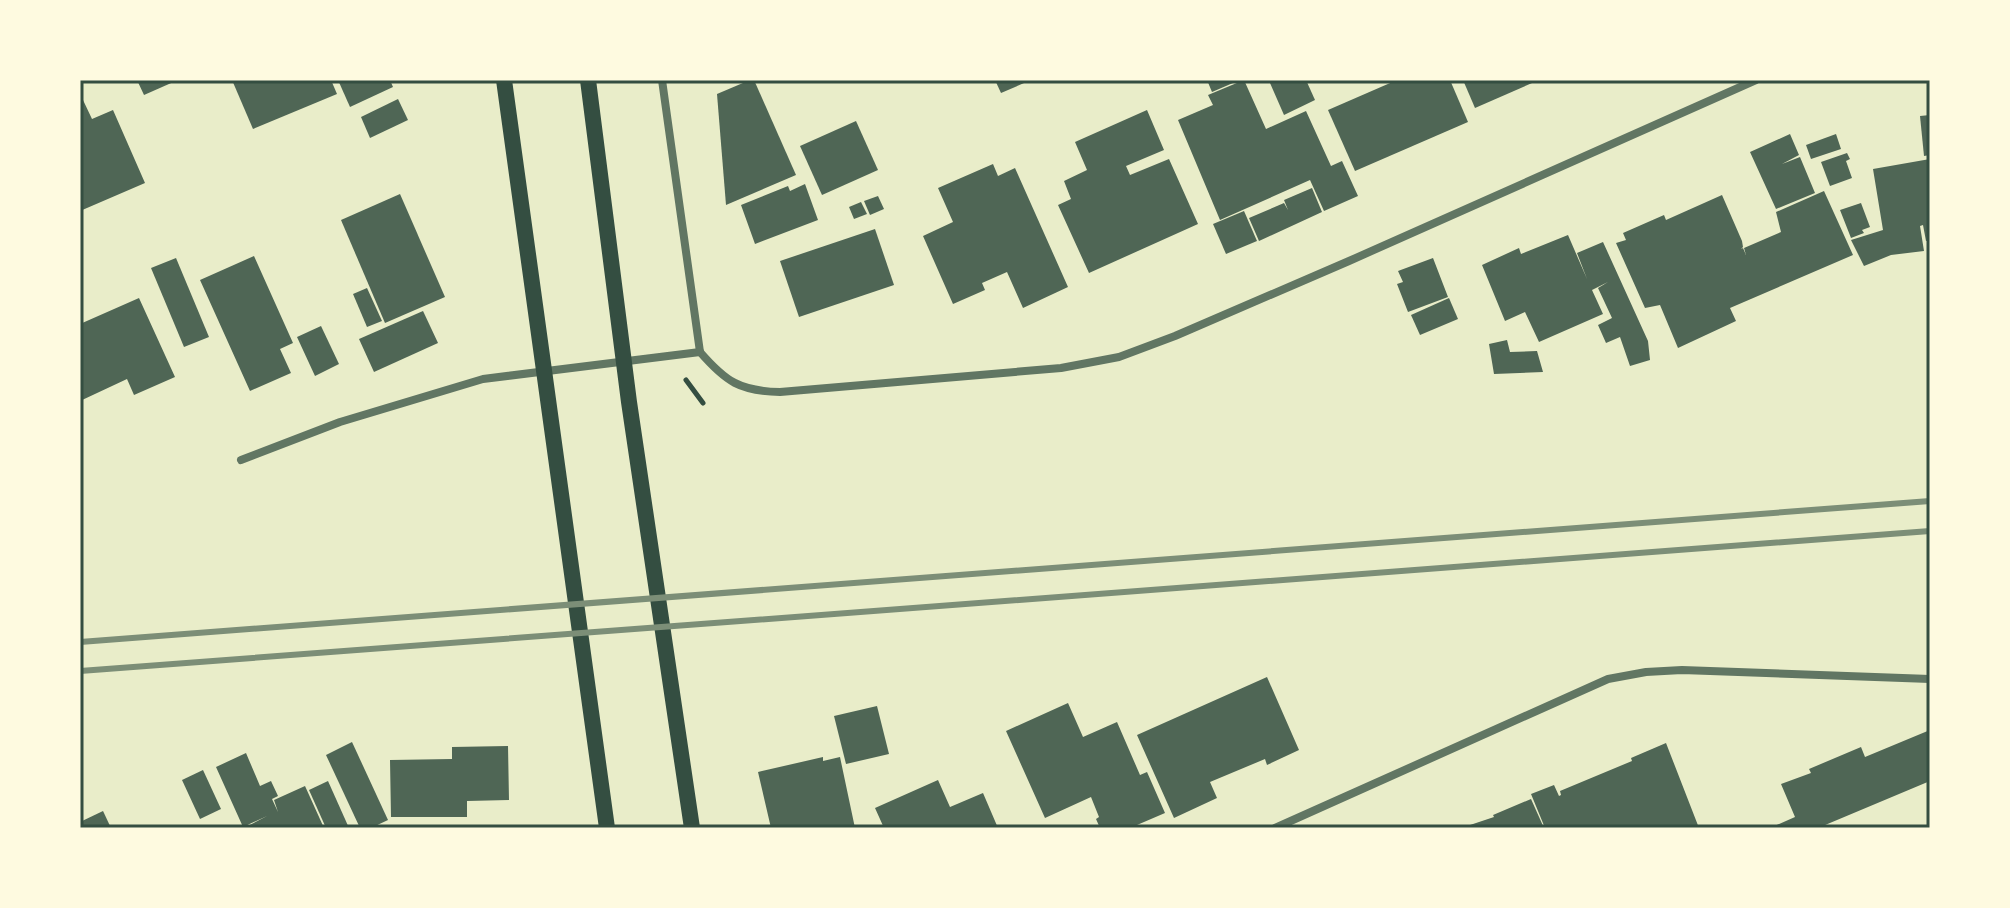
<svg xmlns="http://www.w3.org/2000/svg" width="2010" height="908" viewBox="0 0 2010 908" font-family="Arial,sans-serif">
<rect width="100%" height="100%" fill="#e9edc9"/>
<g fill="#4f6655">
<path d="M137,80H178L144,95Z"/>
<path d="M232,80H331L337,94L253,129Z"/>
<path d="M338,80H390L393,87L350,107Z"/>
<path d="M750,80H754L796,175L726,205L717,94Z"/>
<path d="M995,80H1031L1001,93Z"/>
<path d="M1207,80H1240L1212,92Z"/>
<path d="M1244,80L1266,129L1306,111L1331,166L1342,161L1358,196L1324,211L1310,180L1220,220L1178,120L1213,105L1208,95Z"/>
<path d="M1277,80H1306L1315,100L1284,115L1270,83Z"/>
<path d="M1397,80H1450L1468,122L1355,171L1328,110Z"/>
<path d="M1463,80H1539L1475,108Z"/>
<path d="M398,99L408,120L370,138L361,117Z"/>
<path d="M83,100L92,119L113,110L145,183L80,211V101Z"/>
<path d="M1147,110L1164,150L1126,166L1130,175L1169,159L1198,224L1089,273L1058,205L1071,199L1064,181L1087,170L1075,142Z"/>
<path d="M1930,115V155L1924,156L1920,116Z"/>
<path d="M856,121L878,170L822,195L800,146Z"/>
<path d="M1790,134L1799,155L1782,164L1800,157L1815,193L1776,209L1750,152Z"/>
<path d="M1836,134L1841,149L1811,159L1806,145Z"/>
<path d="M1847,153L1850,159L1846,161L1852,178L1830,186L1821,162Z"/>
<path d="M1930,159V240L1926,241L1923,225L1920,226L1924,251L1891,255L1864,266L1851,240L1883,230L1873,169Z"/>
<path d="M993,164L998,176L1015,168L1068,287L1023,308L1007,272L982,283L985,290L953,304L923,236L953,222L938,188Z"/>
<path d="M805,184L818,220L755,244L741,205L788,186L790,191Z"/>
<path d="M1312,188L1322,212L1259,241L1249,218L1284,203L1288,210L1284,200Z"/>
<path d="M1824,191L1853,255L1730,308L1736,321L1678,348L1660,305L1645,308L1616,243L1626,240L1623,233L1664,215L1666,220L1722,195L1742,241L1743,247L1741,249L1743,248L1746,255L1744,248L1781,232L1776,212Z"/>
<path d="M400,194L445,297L385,323L341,220Z"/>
<path d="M878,196L884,209L870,215L864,201Z"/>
<path d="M861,202L867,214L854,219L849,207Z"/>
<path d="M1861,203L1870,227L1862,230L1864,233L1851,238L1840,210Z"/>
<path d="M1244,211L1257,241L1226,254L1213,224Z"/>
<path d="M875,229L894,285L799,317L780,261Z"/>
<path d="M1568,235L1587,279L1577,253L1603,242L1648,341L1650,360L1630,366L1620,337L1606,343L1598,325L1612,318L1598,288L1608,282L1592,290L1603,314L1539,342L1525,312L1505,321L1482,265L1519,248L1521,254Z"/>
<path d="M254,256L293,343L280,349L291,373L250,391L200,280Z"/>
<path d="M176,258L209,337L184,347L151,268Z"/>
<path d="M1433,258L1448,297L1408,312L1397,284L1403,282L1398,271Z"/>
<path d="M367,288L382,321L367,327L353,294Z"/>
<path d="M139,298L175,377L134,395L127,379L80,401V324Z"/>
<path d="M1449,298L1458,319L1420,335L1411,315Z"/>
<path d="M423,311L438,343L374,372L359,339Z"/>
<path d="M321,326L339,364L315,376L297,337Z"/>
<path d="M1507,340L1510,352L1537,351L1543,372L1494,374L1489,344Z"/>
<path d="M1267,677L1299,750L1267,765L1265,759L1210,782L1217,798L1174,818L1137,735Z"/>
<path d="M1068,703L1083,737L1117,722L1140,775L1147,772L1165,813L1130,828H1100L1096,819L1099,817L1091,797L1045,818L1006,731Z"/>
<path d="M877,706L889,754L846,764L834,716Z"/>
<path d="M1930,730V781L1818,828H1770L1795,817L1781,784L1811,773L1809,769L1861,747L1865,757Z"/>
<path d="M352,742L388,820L371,828H360L326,755Z"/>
<path d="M1666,743L1699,828H1545L1531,794L1554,785L1559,796L1561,795L1560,791L1632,761L1631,758Z"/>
<path d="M508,746L509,800L467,801V817H391L390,760L452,759V747Z"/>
<path d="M246,753L260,786L271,781L278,796L272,799L278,812L274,800L305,786L324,828H244L267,816L243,827L216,767Z"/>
<path d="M823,757V761L840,757L855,828H771L758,772Z"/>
<path d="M203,770L221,809L200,819L182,780Z"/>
<path d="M938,780L950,807L983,793L998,828H884L875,808Z"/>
<path d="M328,781L349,828H326L309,790Z"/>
<path d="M1531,799L1544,828H1461L1494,817L1493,815Z"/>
<path d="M103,811L111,828H83L80,822Z"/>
</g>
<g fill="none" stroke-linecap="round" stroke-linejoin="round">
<path stroke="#344e41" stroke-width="5" d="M686,380L703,403"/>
<g stroke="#617663" stroke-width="8">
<path d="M662,80L700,352"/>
<path d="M700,352C726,382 740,391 780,392L1061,368L1119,357L1175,336L1349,261L1756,80"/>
<path d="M241,460L340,422L483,379L700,352"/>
<path d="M1275,828L1608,679L1646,672L1682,670L1930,679"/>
</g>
<g stroke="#344e41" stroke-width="16">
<path d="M504,80L607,828"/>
<path d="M588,80L629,402L692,828"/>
</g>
<g stroke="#7c8e77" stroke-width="6">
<path d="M80,642L1930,501"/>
<path d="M80,671L1930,531"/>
</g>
</g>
<rect width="2010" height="908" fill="none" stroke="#fefae0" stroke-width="164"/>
<rect x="82" y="82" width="1846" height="744" fill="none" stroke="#344e41" stroke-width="3"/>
</svg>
